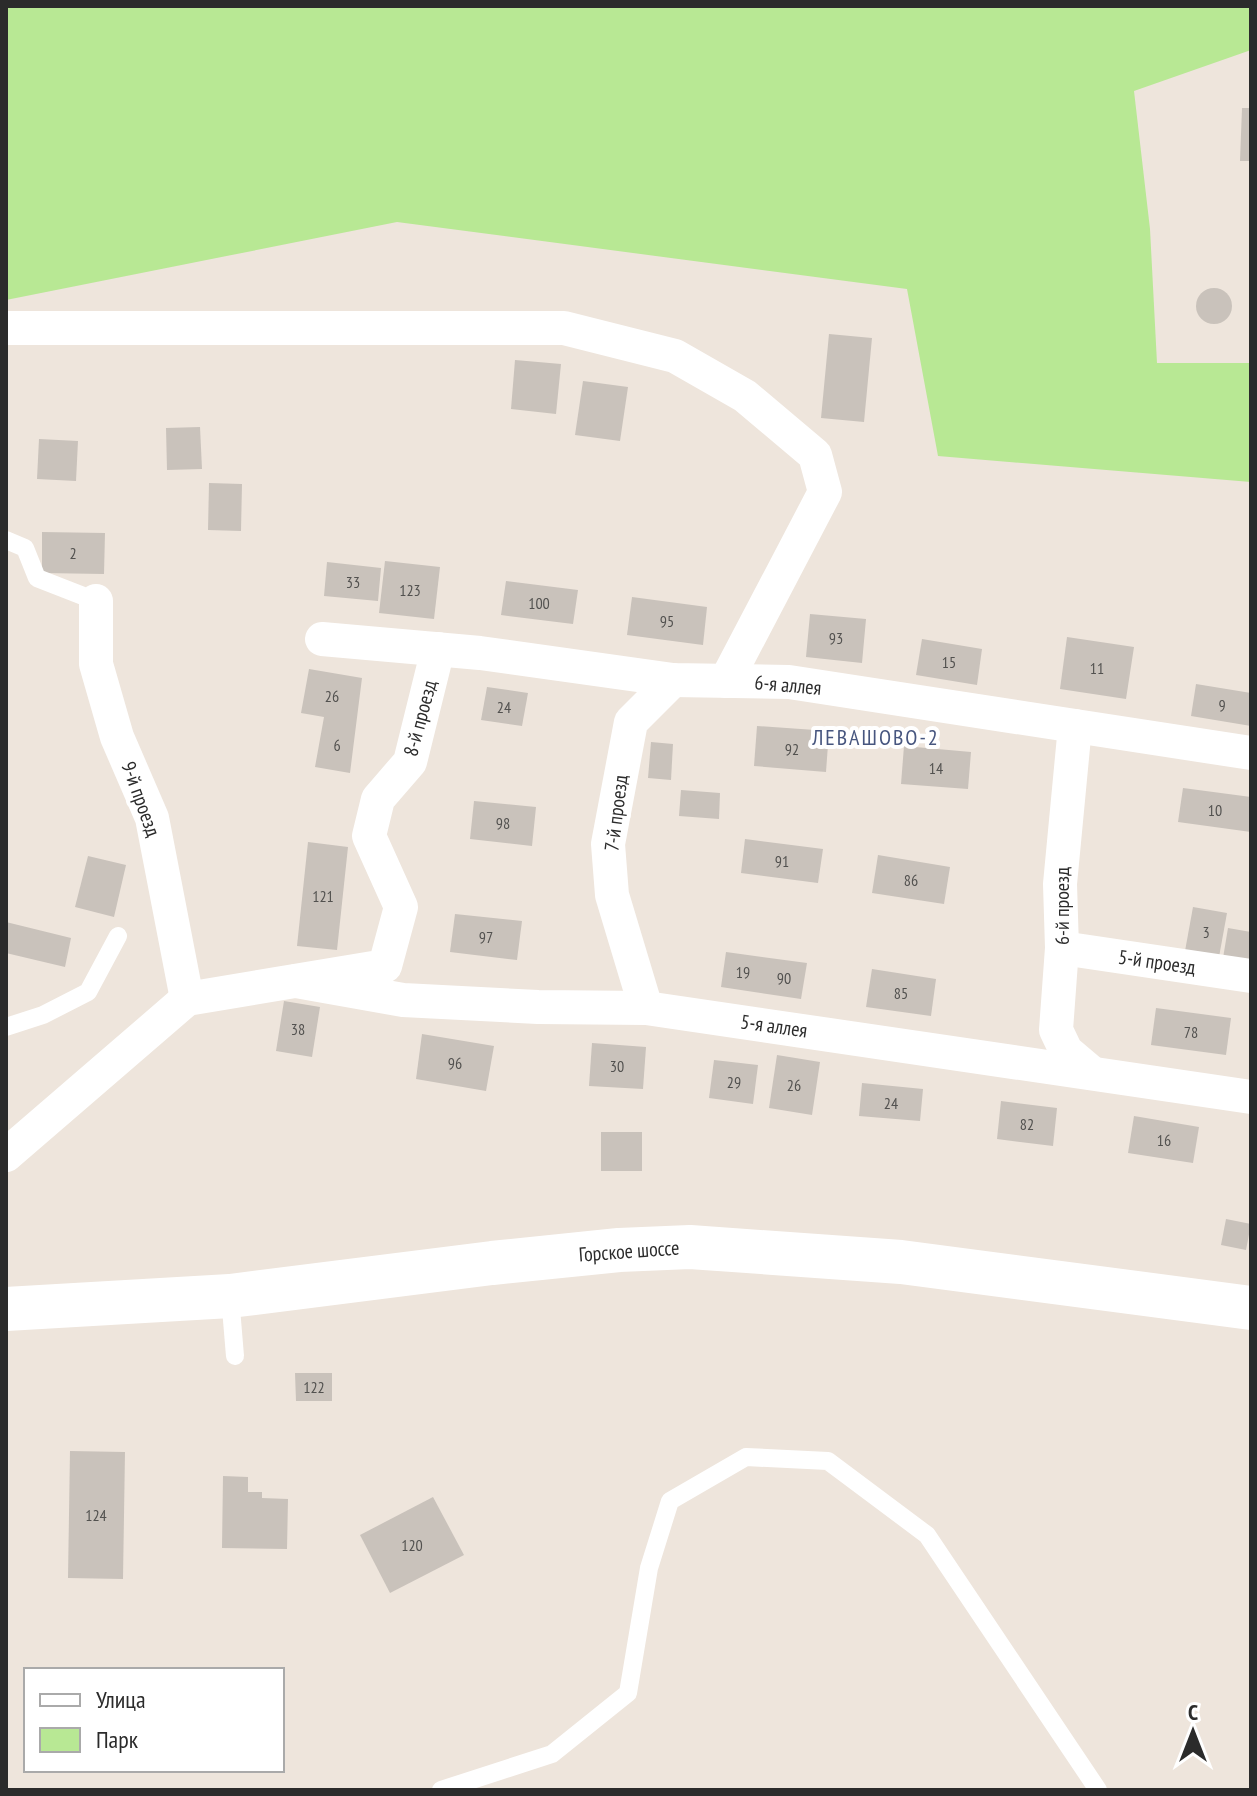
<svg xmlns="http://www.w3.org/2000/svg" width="1257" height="1796" viewBox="0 0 1257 1796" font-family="'PT Sans Narrow',sans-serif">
<rect width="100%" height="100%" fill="#eee5dc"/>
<path fill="#b8e894" d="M6,6H1251V50L1134,91L1150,229L1157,363H1251V482L938,456L907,289L397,222L6,300Z"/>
<g fill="#c9c2bb">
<path d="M1242,108H1251V161H1240Z"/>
<circle cx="1214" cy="306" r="18"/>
<path d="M829,334L872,338L864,422L821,418Z"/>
<path d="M515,360L561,364L556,414L511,409Z"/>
<path d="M583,381L628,387L620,441L575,435Z"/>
<path d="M200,427L202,469L167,470L166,428Z"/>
<path d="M39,439L78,441L76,481L37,479Z"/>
<path d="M209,483L242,484L241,531L208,530Z"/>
<path d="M42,532L105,533L104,574L42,573Z"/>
<path d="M385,561L440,567L434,619L379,613Z"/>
<path d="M327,562L381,568L378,601L324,596Z"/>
<path d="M506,581L578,590L573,624L501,615Z"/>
<path d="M632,597L707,607L703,645L627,635Z"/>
<path d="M810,614L866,619L862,663L806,657Z"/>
<path d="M1067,637L1134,647L1126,699L1060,689Z"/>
<path d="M922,639L982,649L977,685L916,675Z"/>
<path d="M309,669L362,678L350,773L315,767L324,717L301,713Z"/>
<path d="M1196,684L1251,693V726L1191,716Z"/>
<path d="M487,687L528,693L522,726L481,720Z"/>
<path d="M757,726L829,731L826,772L754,766Z"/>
<path d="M651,742L673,744L671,780L648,778Z"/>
<path d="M904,746L971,752L968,789L901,784Z"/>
<path d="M1183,788L1251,797V832L1178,822Z"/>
<path d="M681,790L720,793L719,819L679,816Z"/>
<path d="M474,801L536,807L532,846L470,839Z"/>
<path d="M745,839L823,849L818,883L741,873Z"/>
<path d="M308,842L348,847L337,950L297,946Z"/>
<path d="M878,855L950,867L944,904L872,893Z"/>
<path d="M88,856L126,865L114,917L75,907Z"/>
<path d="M1193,907L1227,913L1219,957L1185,951Z"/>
<path d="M455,914L522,921L517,960L450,952Z"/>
<path d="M6,922L71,938L65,967L6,953Z"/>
<path d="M1228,928L1251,932V963L1223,958Z"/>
<path d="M726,952L807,963L801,999L721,987Z"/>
<path d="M872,969L936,979L931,1016L866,1007Z"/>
<path d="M284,1001L320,1007L312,1057L276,1051Z"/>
<path d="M1156,1008L1231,1018L1226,1055L1151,1045Z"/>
<path d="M422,1034L494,1046L486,1091L416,1079Z"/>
<path d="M592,1043L646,1047L643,1089L589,1086Z"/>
<path d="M777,1055L820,1062L812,1115L769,1108Z"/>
<path d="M714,1060L758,1065L753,1104L709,1098Z"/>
<path d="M862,1083L923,1089L920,1121L859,1116Z"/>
<path d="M1001,1101L1057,1108L1053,1146L997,1139Z"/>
<path d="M1134,1116L1199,1127L1193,1163L1128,1153Z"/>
<rect x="601" y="1132" width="41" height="39"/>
<path d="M1226,1219L1251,1224L1246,1250L1221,1245Z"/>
<path d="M295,1373H332V1401H296Z"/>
<path d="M70,1451L125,1452L123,1579L68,1578Z"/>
<path d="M223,1476L248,1477V1492H262V1498L288,1499L287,1549L222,1548Z"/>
<path d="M433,1497L464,1555L390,1593L360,1535Z"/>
</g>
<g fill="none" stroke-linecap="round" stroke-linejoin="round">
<g stroke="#fff" stroke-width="18">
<path d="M6,540L25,548L37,578L96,601"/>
<path d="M6,1027L43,1015L88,992L118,936"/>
<path d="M230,1296L235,1356"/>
<path d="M441,1790L552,1754L628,1693L649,1568L670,1501L746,1457L828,1461L927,1535L1098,1790"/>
</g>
<g stroke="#fff" stroke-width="34">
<path d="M6,328H564L675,356L745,396L815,455L825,492L726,681"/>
<path d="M96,601V664L117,737L152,818L187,999"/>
<path d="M322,639L480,653L673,680L789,682L1251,753"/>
<path d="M1075,726L1060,884L1062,948L1056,1030L1066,1051L1092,1073"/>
<path d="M1062,948L1251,976"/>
<path d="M296,981L403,1000L538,1007L646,1008L1251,1097"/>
<path d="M646,1008L612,895L608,844L631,722L673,680"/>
<path d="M6,1155L187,999L385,966L401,907L369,836L378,799L410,762L438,649"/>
</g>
<path stroke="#fff" stroke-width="44" d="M6,1309L230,1296L492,1263L619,1250L690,1247L901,1262L1251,1308"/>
</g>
<g text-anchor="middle" stroke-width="8" stroke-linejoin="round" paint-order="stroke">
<g font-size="16" fill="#52514f">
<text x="73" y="559">2</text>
<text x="353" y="588">33</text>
<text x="410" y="596">123</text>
<text x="539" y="609">100</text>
<text x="667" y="627">95</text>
<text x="836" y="644">93</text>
<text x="949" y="668">15</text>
<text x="1097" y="674">11</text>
<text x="332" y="702">26</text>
<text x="1222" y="711">9</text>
<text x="504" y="713">24</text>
<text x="337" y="751">6</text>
<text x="792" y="755">92</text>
<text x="936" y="774">14</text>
<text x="1215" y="816">10</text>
<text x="503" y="829">98</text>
<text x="782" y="867">91</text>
<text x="911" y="886">86</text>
<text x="323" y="902">121</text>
<text x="1206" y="938">3</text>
<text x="486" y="943">97</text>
<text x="743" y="978">19</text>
<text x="784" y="984">90</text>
<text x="901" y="999">85</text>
<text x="298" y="1035">38</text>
<text x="1191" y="1038">78</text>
<text x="455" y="1069">96</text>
<text x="617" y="1072">30</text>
<text x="734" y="1088">29</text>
<text x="794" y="1091">26</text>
<text x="891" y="1109">24</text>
<text x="1027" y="1130">82</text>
<text x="1164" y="1146">16</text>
<text x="314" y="1393">122</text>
<text x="96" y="1521">124</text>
<text x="412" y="1551">120</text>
</g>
<g font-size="20" fill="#2b2b2b" stroke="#fff">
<text transform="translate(788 685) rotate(5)" y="7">6-я аллея</text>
<text transform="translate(420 718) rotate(-75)" y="7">8-й проезд</text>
<text transform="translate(141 799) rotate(70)" y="7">9-й проезд</text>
<text transform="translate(616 813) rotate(-83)" y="7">7-й проезд</text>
<text transform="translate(1062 906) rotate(-90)" y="7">6-й проезд</text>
<text transform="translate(1157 962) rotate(8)" y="7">5-й проезд</text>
<text transform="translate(774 1026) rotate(8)" y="7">5-я аллея</text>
<text transform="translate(629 1251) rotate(-4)" y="7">Горское шоссе</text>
</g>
<g font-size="22" letter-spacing="2" fill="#47567f" stroke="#fff">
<text x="876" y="745">ЛЕВАШОВО-2</text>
</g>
</g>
<rect width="1257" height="1796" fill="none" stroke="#2b2b2b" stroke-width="16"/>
<rect x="24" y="1668" width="260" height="104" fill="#ffffff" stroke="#aaaaaa" stroke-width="2"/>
<rect x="40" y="1694" width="40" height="12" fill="#ffffff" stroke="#aaaaaa" stroke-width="2"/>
<text x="96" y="1708" font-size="24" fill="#2b2b2b">Улица</text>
<rect x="40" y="1728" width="40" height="24" fill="#b8e894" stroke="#aaaaaa" stroke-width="2"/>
<text x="96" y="1748" font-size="24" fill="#2b2b2b">Парк</text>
<g transform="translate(1193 1732)" stroke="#ffffff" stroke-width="6" paint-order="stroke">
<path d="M0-6L14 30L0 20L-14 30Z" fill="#2b2b2b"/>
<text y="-12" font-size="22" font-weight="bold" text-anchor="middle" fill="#2b2b2b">С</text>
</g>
</svg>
